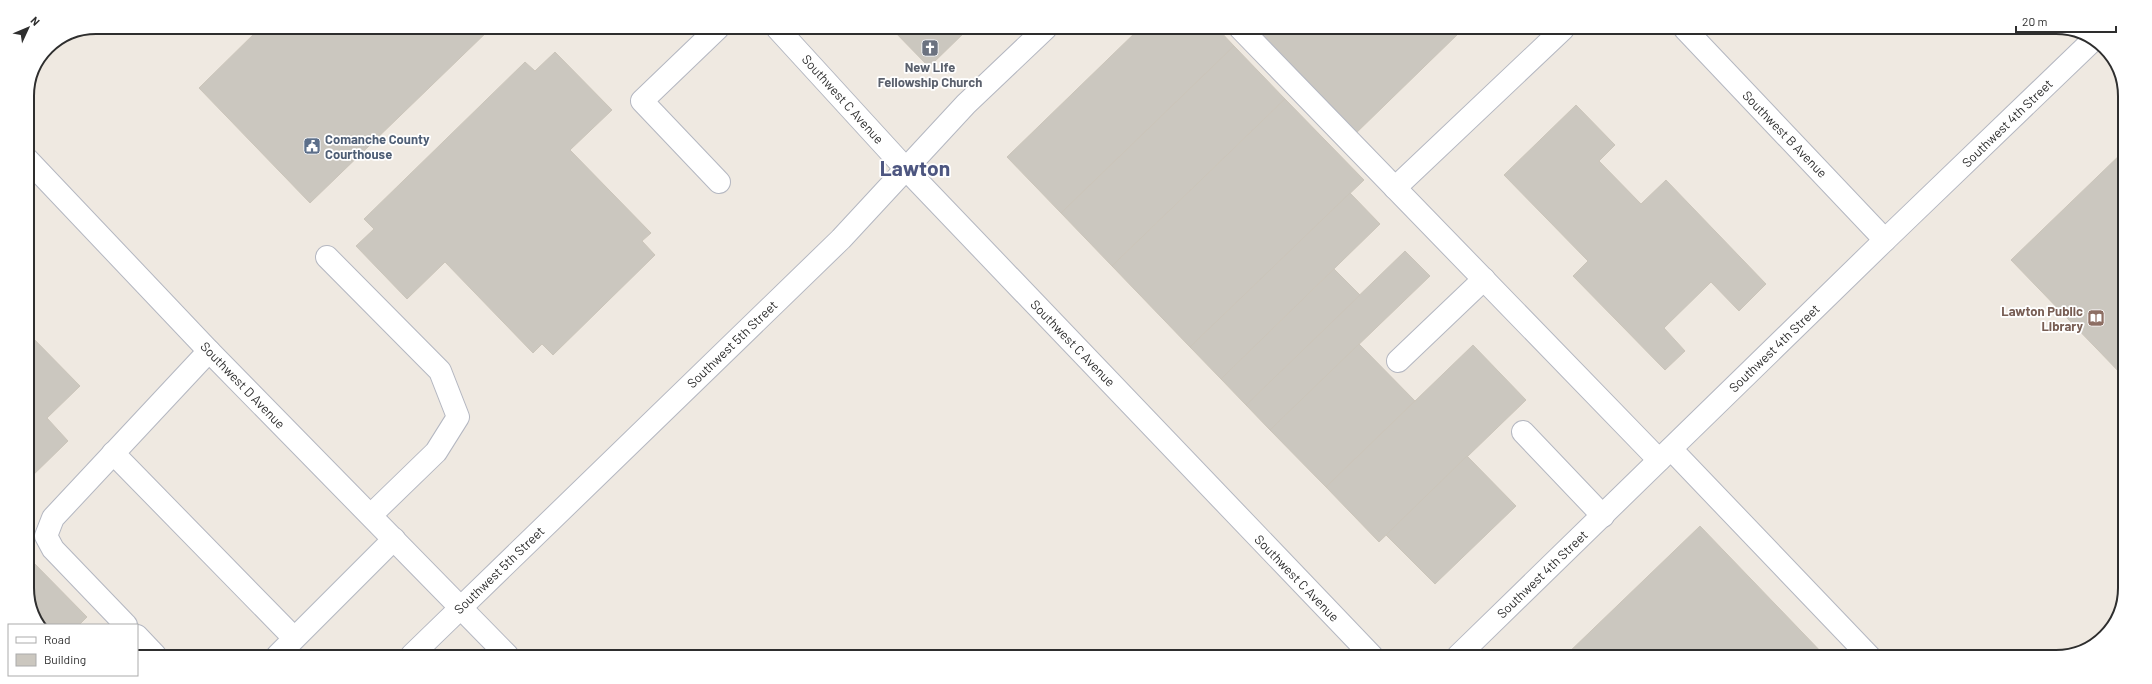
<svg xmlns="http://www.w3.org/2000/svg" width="2152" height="684" viewBox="0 0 2152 684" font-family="Barlow,sans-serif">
<rect width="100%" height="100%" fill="#efe9e1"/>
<g fill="#cbc7bf" stroke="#cbc5ba">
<path d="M261,27H492L310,203L199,88Z"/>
<path d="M891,28H969L929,67Z"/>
<path d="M1140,28H1217L1234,46L1061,213L1007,157Z"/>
<path d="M1247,28L1459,29L1461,31L1352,137Z"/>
<path d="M1234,46L1285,99L1112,266L1061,213Z"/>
<path d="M555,52L612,110L570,150L651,233L642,241L655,255L553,355L542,344L533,353L445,262L407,299L356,246L374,229L364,219L525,62L535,71Z"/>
<path d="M1285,99L1364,180L1190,347L1112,266Z"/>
<path d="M1576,105L1615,145L1599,161L1641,204L1666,180L1766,284L1739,311L1711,282L1664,328L1685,351L1665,370L1573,276L1588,261L1504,175Z"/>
<path d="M2125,150L2124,377L2011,260Z"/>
<path d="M1350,193L1380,224L1221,379L1190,347Z"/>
<path d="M1405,251L1430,276L1270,430L1246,405Z"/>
<path d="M1334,269L1360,295L1246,405L1221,379Z"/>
<path d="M27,332L80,386L47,418L68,441L27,481Z"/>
<path d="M1359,344L1415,401L1326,487L1270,430Z"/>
<path d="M1473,345L1526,400L1379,542L1326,487Z"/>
<path d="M1467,456L1516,506L1435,584L1386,535Z"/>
<path d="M1700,526L1826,657L1565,656Z"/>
<path d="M29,558L87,617L79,625H48L34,610L27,593V560Z"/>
</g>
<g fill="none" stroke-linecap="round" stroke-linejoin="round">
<defs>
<g id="minor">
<path d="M718,28L642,101L719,182"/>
<path d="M777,28L906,169L1372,656"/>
<path d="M1240,28L1659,460"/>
<path d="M1685,29L1885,240"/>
<path d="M27,159L209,351L507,655"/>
<path d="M1395,188L1563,29"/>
<path d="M327,257L440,371L458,417L436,452L371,515"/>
<path d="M1398,361L1484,279"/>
<path d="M1523,432L1603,516"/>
<path d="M1671,449L1870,657"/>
<path d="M113,453L294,638"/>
<path d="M126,625L53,549L46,536L53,518L209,351"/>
<path d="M137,636L155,655"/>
<path d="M278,655L394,539"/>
<path d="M412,655L841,239L966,104L1046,28"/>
<path d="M1458,656L1885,240L2092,41"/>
</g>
</defs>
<use href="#minor" stroke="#b4b7c1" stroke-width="24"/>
<use href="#minor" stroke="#fff" stroke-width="22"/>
</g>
<defs>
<symbol id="church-square" viewBox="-11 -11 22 22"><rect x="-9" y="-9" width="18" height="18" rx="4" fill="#6b7280" stroke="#fff"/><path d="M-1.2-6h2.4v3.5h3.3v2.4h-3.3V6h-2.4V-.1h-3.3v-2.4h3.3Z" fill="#fff"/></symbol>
<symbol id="civic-square" viewBox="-11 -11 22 22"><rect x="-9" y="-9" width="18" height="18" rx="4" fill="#5c6f8a" stroke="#fff"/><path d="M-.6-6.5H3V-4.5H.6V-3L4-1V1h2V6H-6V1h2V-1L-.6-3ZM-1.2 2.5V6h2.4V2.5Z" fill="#fff"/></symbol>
<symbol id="library-square" viewBox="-11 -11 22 22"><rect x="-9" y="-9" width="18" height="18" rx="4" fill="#8d6e63" stroke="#fff"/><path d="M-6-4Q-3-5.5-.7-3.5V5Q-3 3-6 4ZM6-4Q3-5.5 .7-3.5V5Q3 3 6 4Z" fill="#fff"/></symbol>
</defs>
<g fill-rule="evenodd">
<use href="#church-square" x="920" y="38" width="20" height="20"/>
<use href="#civic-square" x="302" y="136" width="20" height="20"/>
<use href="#library-square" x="2086" y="308" width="20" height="20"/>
</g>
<g text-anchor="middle" stroke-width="3.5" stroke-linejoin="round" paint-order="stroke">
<g font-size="13" font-weight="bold" fill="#5b616d" stroke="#fff">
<text x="930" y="72">New Life<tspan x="930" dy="15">Fellowship Church</tspan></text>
</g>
<g font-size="13" fill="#2e2e2e" stroke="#fff">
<text transform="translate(843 99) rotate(48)" y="5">Southwest C Avenue</text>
<text transform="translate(2007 123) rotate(-44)" y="5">Southwest 4th Street</text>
<text transform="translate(1785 134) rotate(46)" y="5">Southwest B Avenue</text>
<text transform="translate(1073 343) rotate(46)" y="5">Southwest C Avenue</text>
<text transform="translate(732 344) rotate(-44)" y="5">Southwest 5th Street</text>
<text transform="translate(1774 348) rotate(-44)" y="5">Southwest 4th Street</text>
<text transform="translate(243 385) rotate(46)" y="5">Southwest D Avenue</text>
<text transform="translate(499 570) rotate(-44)" y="5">Southwest 5th Street</text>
<text transform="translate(1542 574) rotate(-44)" y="5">Southwest 4th Street</text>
<text transform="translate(1297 578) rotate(46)" y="5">Southwest C Avenue</text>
</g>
<g font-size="13" font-weight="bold" fill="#4e5e75" stroke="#fff" text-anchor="start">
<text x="325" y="144">Comanche County<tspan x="325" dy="15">Courthouse</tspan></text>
</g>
<g font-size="13" font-weight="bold" fill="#785e54" stroke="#fff" text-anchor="end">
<text x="2083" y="316">Lawton Public<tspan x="2083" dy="15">Library</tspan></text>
</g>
<g font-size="21" font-weight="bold" fill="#4d5680" stroke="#fff">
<text x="915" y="176">Lawton</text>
</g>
</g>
<path d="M0 0H2152V684H0ZM96 34H2056A62 62 0 0 1 2118 96V588A62 62 0 0 1 2056 650H96A62 62 0 0 1 34 588V96A62 62 0 0 1 96 34Z" fill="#fff" fill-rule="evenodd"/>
<path fill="none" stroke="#2e2e2e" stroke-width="2" d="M96 34H2056A62 62 0 0 1 2118 96V588A62 62 0 0 1 2056 650H96A62 62 0 0 1 34 588V96A62 62 0 0 1 96 34Z"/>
<rect x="8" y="624" width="130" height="52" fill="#ffffff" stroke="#ababab"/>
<rect x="16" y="637" width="20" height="6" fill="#ffffff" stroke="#ababab"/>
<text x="44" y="644" font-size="12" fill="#2e2e2e">Road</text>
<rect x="16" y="654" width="20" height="12" fill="#cbc7bf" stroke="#ababab"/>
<text x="44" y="664" font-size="12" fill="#2e2e2e">Building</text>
<g transform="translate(28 28) rotate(46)" stroke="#ffffff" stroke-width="3" paint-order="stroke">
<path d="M0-3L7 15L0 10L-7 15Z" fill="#2e2e2e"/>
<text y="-6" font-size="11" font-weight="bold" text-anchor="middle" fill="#2e2e2e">N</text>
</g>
<path d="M2016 26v6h100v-6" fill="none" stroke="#2e2e2e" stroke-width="2"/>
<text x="2022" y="26" font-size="12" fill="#2e2e2e" stroke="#ffffff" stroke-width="3" paint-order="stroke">20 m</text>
</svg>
